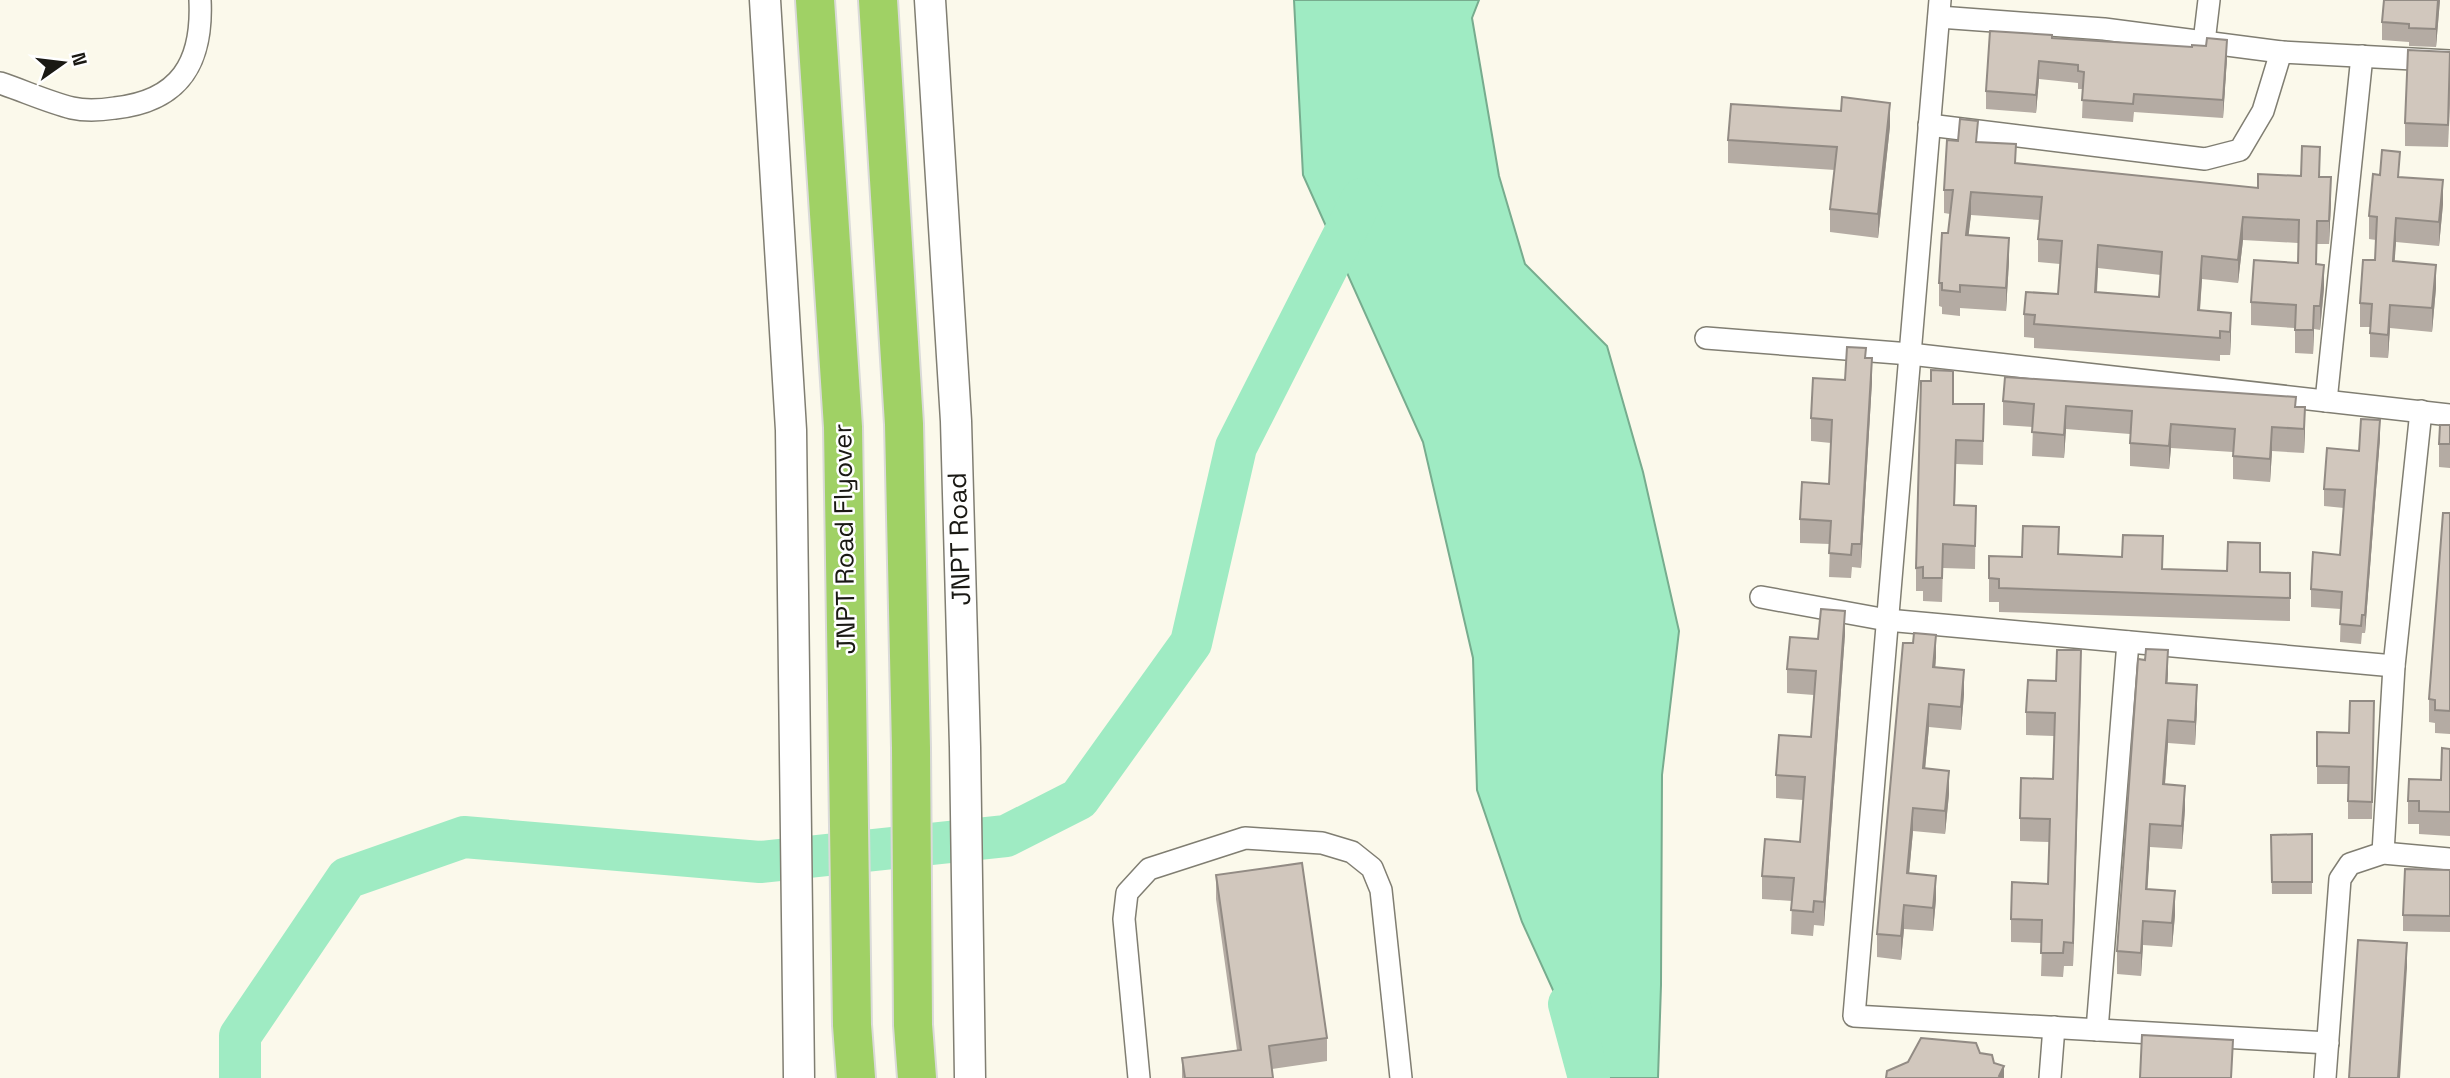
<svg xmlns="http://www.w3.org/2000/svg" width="2450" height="1078" viewBox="0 0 2450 1078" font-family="'Space Grotesk',sans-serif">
<rect width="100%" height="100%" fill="#fbf9eb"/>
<path fill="#9febc3" stroke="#77ac8e" stroke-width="2" d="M1294,0H1479L1472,18L1499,176L1525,264L1607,346L1643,472L1679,631L1662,775L1661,985L1658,1078H1593L1522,922L1477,790L1473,658L1423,442L1303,175Z"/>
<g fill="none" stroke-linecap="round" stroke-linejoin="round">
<g stroke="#9febc3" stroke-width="42">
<path d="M1569,1004L1589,1078"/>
<path d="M240,1078V1036L347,878L464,837L760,862L1006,836L1079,799L1191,643L1236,447L1362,199"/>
</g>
<defs>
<g id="street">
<path d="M1940,0L1854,1016L2328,1043"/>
<path d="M1939,17L2104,29L2281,52"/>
<path d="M2204,42L2209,0"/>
<path d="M0,83C24,91 48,102 72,108C85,111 102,110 115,108C180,101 203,63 200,0"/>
<path d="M1929,125L2205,159L2240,150L2263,111L2281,52L2450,61"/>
<path d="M1706,338L1910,354L2450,415"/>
<path d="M2326,401L2362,56"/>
<path d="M1761,597L1887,620L2394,666"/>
<path d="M2383,853L2394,666L2421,411"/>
<path d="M2097,1030L2128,642"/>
<path d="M1139,1078L1124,919L1127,893L1149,869L1245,838L1322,843L1352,852L1372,868L1381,890L1401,1078"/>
<path d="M2050,1078L2054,1027"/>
<path d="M2325,1078L2340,879L2350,864L2383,853L2450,859"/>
</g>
<g id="secondary">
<path d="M765,0L791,430L799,1078"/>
<path d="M930,0L956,421L965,747L970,1078"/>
</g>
<g id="highway">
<path d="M815,0L843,427L852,1025L856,1078"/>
<path d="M878,0L904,424L911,748L913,1025L917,1078"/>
</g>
</defs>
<use href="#street" stroke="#807e72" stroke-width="24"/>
<use href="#secondary" stroke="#807e72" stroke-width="33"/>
<use href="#highway" stroke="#dadad9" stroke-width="42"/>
<use href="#street" stroke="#fff" stroke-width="21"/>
<use href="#secondary" stroke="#fff" stroke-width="30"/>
<use href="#highway" stroke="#a0d165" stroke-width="38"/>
</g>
<g fill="#b4aba3" fill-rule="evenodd">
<path d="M2440,0L2436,47L2409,46V42L2382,40V22Z"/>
<path d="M2052,38L2227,58L2223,118L2134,112L2133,122L2082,118L2083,89H2078V83L2039,79L2036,113L1986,109V91Z"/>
<path d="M2450,52V105L2448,147L2405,146V123Z"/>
<path d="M1841,111L1890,126L1878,238L1830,232V209L1835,170L1728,163V140Z"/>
<path d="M1978,142L2016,163L2258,188L2320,177L2331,201L2329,244H2317L2316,264L2324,288L2320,330L2314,329L2313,354L2295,353V328L2251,325V302L2298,263V243L2243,240L2238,283L2202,279L2200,311L2231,313V336L2230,355H2220V361L2034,348V338L2024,337V314L2058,294L2060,264L2038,262V239L2040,220L1971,215L1968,235L2009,261L2006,311L1960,308V316L1942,314V307L1939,306V283L1948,233L1950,214L1944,213V190ZM2098,268L2161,275L2159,297L2097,293Z"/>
<path d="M2400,177L2443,204L2439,246L2396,242L2394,262L2436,288L2432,332L2390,328L2388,358L2370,357V327H2360V303L2375,260L2376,240L2369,239V216Z"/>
<path d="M1866,358L1872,381L1861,568L1852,567L1851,578L1829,577L1830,544L1800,543V519L1829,484L1831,443L1811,441V418Z"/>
<path d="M2003,401L2296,407L2305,431L2304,453L2272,451L2270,482L2233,479V452L2171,448L2169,469L2130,466V434L2066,429L2064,458L2032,456L2033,427L2003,425Z"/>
<path d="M1953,404H1984L1983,465L1956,464L1955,505L1976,506L1975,569L1943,568L1942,602L1923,601V591H1916V568Z"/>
<path d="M2450,424V468L2439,467V444Z"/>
<path d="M2380,438L2365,633H2362L2361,644L2340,642L2341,609L2311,607V589L2340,555L2344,508L2324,506V489L2359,451Z"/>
<path d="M2450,513V734L2435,733V723L2429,722V699Z"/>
<path d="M2059,554L2163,569L2260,572L2290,597V621L1999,612V602H1989V556L2022,557Z"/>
<path d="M1845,634L1824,926L1814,925L1813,936L1791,934L1792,901L1762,899V876L1800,842L1803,800L1776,798V775L1811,737L1814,695L1787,693V669L1818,639Z"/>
<path d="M1936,658L1935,668L1964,694L1961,730L1929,727L1925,768L1949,794L1945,834L1913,831L1909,873L1936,899L1933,931L1904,929L1901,960L1877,957V934Z"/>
<path d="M2081,674L2073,966H2064L2063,977L2041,976L2042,943L2011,942V919L2048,884L2049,842L2020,841V818L2053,779L2054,736L2026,735V712L2056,681Z"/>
<path d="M2168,674L2167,683L2197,708L2195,745L2168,743L2165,785L2185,809L2182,849L2150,847L2147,890L2175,915L2172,947L2143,945L2141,976L2117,974V951Z"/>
<path d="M2374,719L2372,819H2348V784H2317V766L2349,733Z"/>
<path d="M2450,749V836L2419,834V824H2408V801L2441,780Z"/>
<path d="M2312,834V894H2272L2271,835Z"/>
<path d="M2450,870V932L2403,931V915Z"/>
<path d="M1216,875L1327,1038V1061L1272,1069L1273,1078H1182V1058L1237,1050L1216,899Z"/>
</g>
<g fill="#928b84">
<path d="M2438,0H2440L2436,47V29Z"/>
<path d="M2227,40V58L2223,118V100Z"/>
<path d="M2039,61V79L2036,113V95Z"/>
<path d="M1890,103V126L1878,238V214Z"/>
<path d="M2331,177V201L2329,244V221Z"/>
<path d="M2443,180V204L2439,246V222Z"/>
<path d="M1971,192V215L1966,258V235Z"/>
<path d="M2243,217V240L2238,283V260Z"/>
<path d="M2396,218V242L2393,285V261Z"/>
<path d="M2009,238V261L2006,311V288Z"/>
<path d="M2098,245V268L2095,316V292Z"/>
<path d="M2202,256V279L2198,334V310Z"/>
<path d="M2324,265V288L2320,330V306Z"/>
<path d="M2436,265V288L2432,332V308Z"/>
<path d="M2390,305V328L2388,358V335Z"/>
<path d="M2314,306V329L2313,354V330Z"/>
<path d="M2231,313V336L2230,355V332Z"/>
<path d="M1872,358V381L1861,568V544Z"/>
<path d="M2066,406V429L2064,458V435Z"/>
<path d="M2305,407V431L2304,453V429Z"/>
<path d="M2380,420V438L2365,633V615Z"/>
<path d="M2171,424V448L2169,469V446Z"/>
<path d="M2272,427V451L2270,482V459Z"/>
<path d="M1845,611V634L1824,926V902Z"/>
<path d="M1936,635V658L1933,691V667Z"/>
<path d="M2081,650V674L2073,966V943Z"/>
<path d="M2168,650V674L2166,706V683Z"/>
<path d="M1964,670V694L1961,730V707Z"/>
<path d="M2197,685V708L2195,745V722Z"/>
<path d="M1929,704V727L1923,791V768Z"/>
<path d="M2168,720V743L2163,808V784Z"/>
<path d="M1949,771V794L1945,834V811Z"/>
<path d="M2185,786V809L2182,849V826Z"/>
<path d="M1913,808V831L1907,896V873Z"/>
<path d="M2150,824V847L2146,913V889Z"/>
<path d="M1936,876V899L1933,931V908Z"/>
<path d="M2175,891V915L2172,947V923Z"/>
<path d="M1904,905V929L1901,960V936Z"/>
<path d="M2143,921V945L2141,976V953Z"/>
<path d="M2407,943V967L2400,1078H2398Z"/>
<path d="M2004,1066V1078H1999V1076Z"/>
</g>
<g fill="#d1c7bd" stroke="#928b84" stroke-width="2" fill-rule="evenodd">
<path d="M2384,0H2438L2436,29L2409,28V24L2382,22Z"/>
<path d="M1990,31L2052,35V38L2192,47V45L2206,46L2207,38L2227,40L2223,100L2134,94L2133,104L2082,100L2084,72L2078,71V65L2039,61L2036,95L1986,91Z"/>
<path d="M2408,50L2450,52L2448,125L2405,123Z"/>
<path d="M1842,97L1890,103L1878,214L1830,209L1837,147L1728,140L1731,104L1841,111Z"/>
<path d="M1960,119L1978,121L1976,142L2016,144L2015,163L2258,188V174L2301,176L2302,146L2320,147L2319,177H2331L2329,221H2317L2316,264L2324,265L2320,306H2314L2313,330H2295L2296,305L2251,302L2254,260L2298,263L2299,220L2243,217L2238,260L2202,256L2198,310L2231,313L2230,332L2220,331V338L2034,324L2035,315L2024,314L2026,292L2058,294L2062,241L2038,239L2042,197L1971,192L1966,235L2009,238L2006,288L1960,285V292L1942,290V283H1939L1942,233H1948L1953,190H1944L1947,140L1958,141ZM2098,245L2162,252L2159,297L2095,292Z"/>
<path d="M2382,150L2400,152L2398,177L2443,180L2439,222L2396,218L2393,261L2436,265L2432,308L2390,305L2388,335L2370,333L2372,304L2360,303L2363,260H2375L2377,217L2369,216L2373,174L2380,175Z"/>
<path d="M1847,347L1866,348L1865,358H1872L1861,544H1852L1851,555L1829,553L1831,521L1800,519L1802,482L1829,484L1832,420L1811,418L1813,378L1845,380Z"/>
<path d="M1931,370L1953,371V404H1984L1983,441L1956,440L1954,505L1976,506L1975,546L1943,544L1942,578H1923V567L1916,568L1921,381H1931Z"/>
<path d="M2005,377L2296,397L2295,407H2305L2304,429L2272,427L2270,459L2233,456L2235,429L2171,424L2169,446L2130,443L2132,411L2066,406L2064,435L2032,432L2034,404L2003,401Z"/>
<path d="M2361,419L2380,420L2365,615H2362L2361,626L2340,624L2342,592L2311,589L2313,552L2340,555L2345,490L2324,489L2327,448L2359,451Z"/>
<path d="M2450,424V444H2439L2440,425H2450Z"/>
<path d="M2443,513H2450V711L2435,710V700L2429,699Z"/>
<path d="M2023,526L2059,527L2058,554L2122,557L2123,535L2163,536L2162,569L2227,571L2228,542L2260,543V572L2290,573V598L1999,588V579L1989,578V556L2022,557Z"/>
<path d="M1821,609L1845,611L1824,902L1814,901L1813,912L1791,910L1794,878L1762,876L1765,839L1800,842L1805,777L1776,775L1779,735L1811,737L1816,671L1787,669L1790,637L1818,639Z"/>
<path d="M1914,633L1936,635L1933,667L1964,670L1961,707L1929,704L1923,768L1949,771L1945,811L1913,808L1907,873L1936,876L1933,908L1904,905L1901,936L1877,934L1903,643H1913Z"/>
<path d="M2146,649L2168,650L2166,683L2197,685L2195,722L2168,720L2163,784L2185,786L2182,826L2150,824L2146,889L2175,891L2172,923L2143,921L2141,953L2117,951L2138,659L2145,660Z"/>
<path d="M2057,650H2081L2073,943L2064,942L2063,953H2041L2042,920L2011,919L2012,882L2048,884L2050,819L2020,818L2021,778L2053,779L2055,713L2026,712L2028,680L2056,681Z"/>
<path d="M2350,701H2374L2372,802L2348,801L2349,767L2317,766V732L2349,733Z"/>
<path d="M2442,748L2450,749V812L2419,811V801H2408L2409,779L2441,780Z"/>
<path d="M2312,834V882H2272L2271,835Z"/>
<path d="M1302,863L1327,1038L1269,1046L1273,1078H1185L1182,1058L1241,1050L1216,875Z"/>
<path d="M2405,869L2450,870V916L2403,915Z"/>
<path d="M2358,940L2407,943L2398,1078H2349Z"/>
<path d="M2142,1035L2233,1040L2231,1078H2140Z"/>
<path d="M1921,1038L1976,1043L1980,1053L1992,1055L1994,1063L2004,1066L1999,1076L2001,1078H1886L1887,1071L1908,1062Z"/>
</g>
<g text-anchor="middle" stroke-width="5" stroke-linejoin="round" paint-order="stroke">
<g font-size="26" fill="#1a1914" stroke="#fff">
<text transform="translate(844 539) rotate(-91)" y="9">JNPT Road Flyover</text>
<text transform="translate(959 539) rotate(-92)" y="9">JNPT Road</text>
</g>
</g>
<g transform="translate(63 63) rotate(76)" stroke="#ffffff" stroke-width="5" paint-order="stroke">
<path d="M0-5L12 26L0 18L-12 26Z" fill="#1a1914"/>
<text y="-10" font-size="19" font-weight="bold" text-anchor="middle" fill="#1a1914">N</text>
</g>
</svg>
